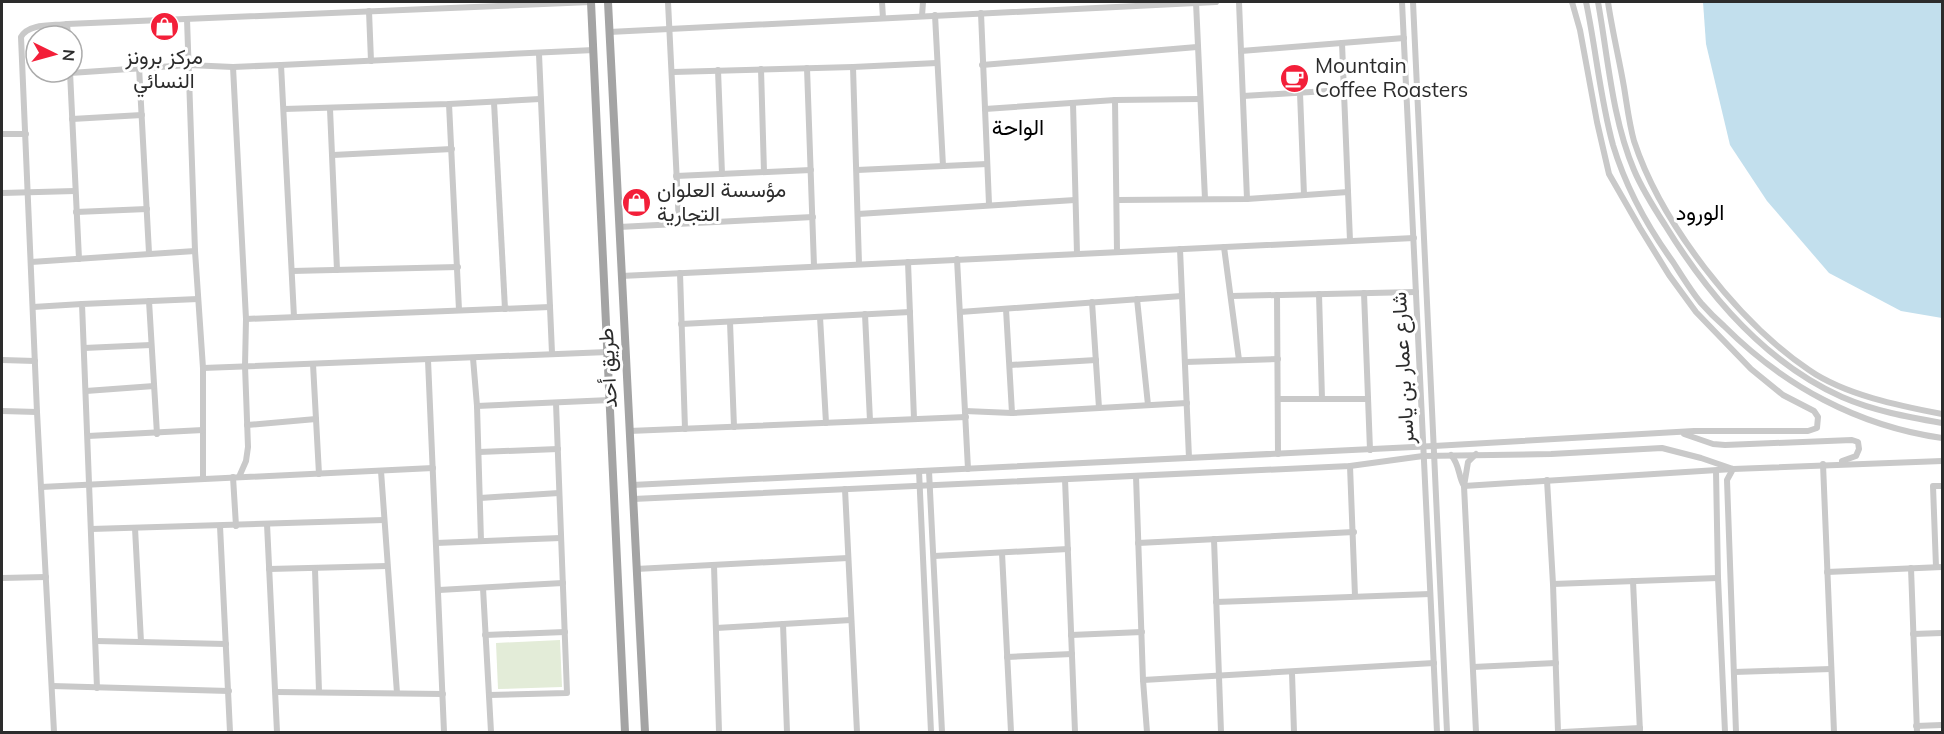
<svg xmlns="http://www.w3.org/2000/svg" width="1944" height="734" viewBox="0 0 1944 734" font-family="Mulish,Vazirmatn,sans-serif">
<rect width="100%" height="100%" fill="#fff"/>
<path fill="#e3ecd8" d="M560,640L562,687L498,689L496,643Z"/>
<path fill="#c2dfed" d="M1703,2H1942V318L1901,311L1829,273L1767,201L1730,145L1706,44Z"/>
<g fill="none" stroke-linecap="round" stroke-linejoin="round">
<g stroke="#c9c9c9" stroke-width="6">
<path d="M668,2L679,224"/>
<path d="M882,2L883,18"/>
<path d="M1196,2L1205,199"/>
<path d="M1239,2L1247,199"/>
<path d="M1402,2L1437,732"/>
<path d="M1413,2L1447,732"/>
<path d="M1586,2C1596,49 1600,98 1613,145C1626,188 1647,226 1673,262C1682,276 1691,291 1701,303C1708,311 1716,319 1724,326C1784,386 1858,426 1942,438"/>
<path d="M1598,2C1608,57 1612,118 1634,170C1642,189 1654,208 1665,225C1708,295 1766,363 1842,397C1874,411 1908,417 1942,423"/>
<path d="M1608,2C1612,30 1619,58 1624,87C1627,105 1629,123 1634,141C1661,223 1738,322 1809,370C1845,395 1900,406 1942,414"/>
<path d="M369,11L371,61"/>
<path d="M981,13L989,204"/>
<path d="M935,15L943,166"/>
<path d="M922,16L923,2"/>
<path d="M187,19L195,251L203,368V478"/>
<path d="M67,24L68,36"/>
<path d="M609,32L1216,2"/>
<path d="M1342,43L1350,241"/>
<path d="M1241,51L1404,38"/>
<path d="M539,54L552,353"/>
<path d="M281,65L294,317"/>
<path d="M982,65L1197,47"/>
<path d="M139,67L149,253"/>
<path d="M233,67L246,319L245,366L248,447L246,461L239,477"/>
<path d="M853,67L859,264"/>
<path d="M807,68L814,266"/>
<path d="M761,69L764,172"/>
<path d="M718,70L722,174"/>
<path d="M70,72L79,259"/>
<path d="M673,72L853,67L937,63"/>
<path d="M70,73L189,65L233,67L281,65L594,50"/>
<path d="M1300,93L1304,195"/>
<path d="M1243,96L1344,90"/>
<path d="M1115,100L1117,252"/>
<path d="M494,102L505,309"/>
<path d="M1073,103L1077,254"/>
<path d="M449,104L459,310"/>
<path d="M284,109L449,104L540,99"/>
<path d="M330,109L337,270"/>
<path d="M985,109L1115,100L1200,99"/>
<path d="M72,119L142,115"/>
<path d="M2,134H26"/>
<path d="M333,155L452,149"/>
<path d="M857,170L987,164"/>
<path d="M676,176L811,170"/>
<path d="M2,193L75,191"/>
<path d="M1117,200L1247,199L1348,192"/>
<path d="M76,212L147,209"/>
<path d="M858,214L1075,200"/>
<path d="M619,227L813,217"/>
<path d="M1224,247L1239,360"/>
<path d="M1180,249L1189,458"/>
<path d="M957,259L968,469"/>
<path d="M31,262L195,251"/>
<path d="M908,262L914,419"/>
<path d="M292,271L458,267"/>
<path d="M680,273L685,429"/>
<path d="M621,276L1414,238"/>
<path d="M1364,293L1370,450"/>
<path d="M1319,294L1322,399"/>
<path d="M1277,295L1278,454"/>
<path d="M1231,296L1416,292"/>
<path d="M1137,299L1148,405"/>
<path d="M149,301L157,434"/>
<path d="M1092,302L1099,408"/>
<path d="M33,307L82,304"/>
<path d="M1006,309L1012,413L1187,403"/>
<path d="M960,312L1182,296"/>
<path d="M865,314L870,421"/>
<path d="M820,317L826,423"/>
<path d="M246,319L550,307"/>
<path d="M730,322L734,427"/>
<path d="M681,324L910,312"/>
<path d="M84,348L151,345"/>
<path d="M473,358L477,406L481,541"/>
<path d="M2,360L35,361"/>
<path d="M428,360L444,732"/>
<path d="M1185,362L1278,359"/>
<path d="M313,364L319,474"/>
<path d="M1010,365L1096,360"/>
<path d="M203,368L608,352"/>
<path d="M86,391L154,386"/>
<path d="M1278,399H1368"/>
<path d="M477,406L610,400"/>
<path d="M2,411L37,412"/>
<path d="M965,411L1012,413"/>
<path d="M247,425L316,419"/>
<path d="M629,431L966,417"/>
<path d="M1684,434L1713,444L1725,445L1852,440L1858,442L1859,449L1856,456L1842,461"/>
<path d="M88,436L203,430"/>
<path d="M479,452L558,449"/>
<path d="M1476,454L1468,462L1464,486L1476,732"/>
<path d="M1451,455C1460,465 1458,476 1464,486"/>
<path d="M1823,464L1834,732"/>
<path d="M1350,466L1355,596"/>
<path d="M1733,469L1727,480L1736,732"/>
<path d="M381,471L397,693"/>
<path d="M919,471L931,732"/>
<path d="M929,471L942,732"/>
<path d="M1716,471L1718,578L1725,732"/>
<path d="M1136,476L1143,680L1147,732"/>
<path d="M233,477L236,526"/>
<path d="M1065,479L1075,732"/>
<path d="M1547,480L1553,584L1558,732"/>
<path d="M632,485L1434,446L1694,431H1808L1817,428L1818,417L1814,411L1783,395L1751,369L1696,312L1669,275L1640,228L1609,174L1597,122L1580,30L1572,2"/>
<path d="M1464,486L1733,469L1942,461"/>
<path d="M41,487L433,468"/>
<path d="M845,489L857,732"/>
<path d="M480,498L559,493"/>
<path d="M633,499L1350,466L1423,456L1551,454L1662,448L1701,458L1733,469"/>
<path d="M267,524L277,732"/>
<path d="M220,526L230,732"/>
<path d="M135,528L141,642"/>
<path d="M91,529L384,520"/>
<path d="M1214,539L1221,732"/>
<path d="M436,543L561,538"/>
<path d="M1138,543L1354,532"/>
<path d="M1002,553L1011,732"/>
<path d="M934,556L1068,549"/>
<path d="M714,565L719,732"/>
<path d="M1936,567L1933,486H1942"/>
<path d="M1911,568L1917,732"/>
<path d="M269,569L387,566"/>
<path d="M315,569L319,692"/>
<path d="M636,569L848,558"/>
<path d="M1827,572L1942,567"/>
<path d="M2,578L46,577"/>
<path d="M1633,581L1640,732"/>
<path d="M1553,584L1718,578"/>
<path d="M483,588L491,732"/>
<path d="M439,590L563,583"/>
<path d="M1216,602L1430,594"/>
<path d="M783,624L787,732"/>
<path d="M716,628L851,620"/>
<path d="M1913,634L1942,633"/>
<path d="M485,635L565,632"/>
<path d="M1071,635L1142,632"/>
<path d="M96,641L226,644"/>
<path d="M1007,657L1072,654"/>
<path d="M1473,667L1556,663"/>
<path d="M1734,672L1831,669"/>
<path d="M1292,673L1294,732"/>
<path d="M1143,680L1434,663"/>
<path d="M52,686L229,691"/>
<path d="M97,688L82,304L198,299"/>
<path d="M276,692L443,694"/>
<path d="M489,695L567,693L556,403"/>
<path d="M1916,726L1942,725"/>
<path d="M54,732L37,412L21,37C29,23 53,26 67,24L591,2"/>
<path d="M1563,732L1640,728"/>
</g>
<g stroke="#a4a4a4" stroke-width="8">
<path d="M591,2L625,732"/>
<path d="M608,2L645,732"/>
</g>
</g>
<defs>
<symbol id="shop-disc" viewBox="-11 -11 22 22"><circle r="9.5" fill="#f31f39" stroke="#fff"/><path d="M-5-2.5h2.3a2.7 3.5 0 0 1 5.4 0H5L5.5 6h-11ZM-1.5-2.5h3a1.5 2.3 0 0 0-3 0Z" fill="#fff"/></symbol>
<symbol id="cafe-disc" viewBox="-11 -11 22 22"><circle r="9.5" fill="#f31f39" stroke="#fff"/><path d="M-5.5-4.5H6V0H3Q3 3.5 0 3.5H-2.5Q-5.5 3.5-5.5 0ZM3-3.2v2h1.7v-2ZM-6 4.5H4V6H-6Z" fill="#fff"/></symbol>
</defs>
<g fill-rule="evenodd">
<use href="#shop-disc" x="148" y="10" width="33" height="33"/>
<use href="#cafe-disc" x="1278" y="62" width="33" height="33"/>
<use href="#shop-disc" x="620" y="186" width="33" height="33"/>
</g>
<g text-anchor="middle" stroke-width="6" stroke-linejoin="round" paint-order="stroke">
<g font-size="21" fill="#2c2c2c" stroke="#fff" text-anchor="start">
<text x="164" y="64" text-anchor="middle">مركز برونز<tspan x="164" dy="24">النسائي</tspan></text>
<text x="1315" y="73">Mountain<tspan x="1315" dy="24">Coffee Roasters</tspan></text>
<text x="657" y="197">مؤسسة العلوان<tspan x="657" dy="24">التجارية</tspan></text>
</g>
<g font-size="21" fill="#2c2c2c" stroke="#fff">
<text transform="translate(608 368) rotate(-93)" y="7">طريق أحد</text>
<text transform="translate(1403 368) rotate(-93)" y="7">شارع عمار بن ياسر</text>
</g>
<g font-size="22" fill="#000" stroke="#fff">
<text x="1018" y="135">الواحة</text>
<text x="1700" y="220">الورود</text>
</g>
</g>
<rect width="1944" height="734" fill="none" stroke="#2c2c2c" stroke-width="6"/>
<g transform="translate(54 54) rotate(95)"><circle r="28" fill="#ffffff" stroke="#ababab" stroke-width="1.5"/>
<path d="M0-4.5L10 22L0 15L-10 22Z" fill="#f31f39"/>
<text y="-9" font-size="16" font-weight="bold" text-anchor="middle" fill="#2c2c2c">N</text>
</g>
</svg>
